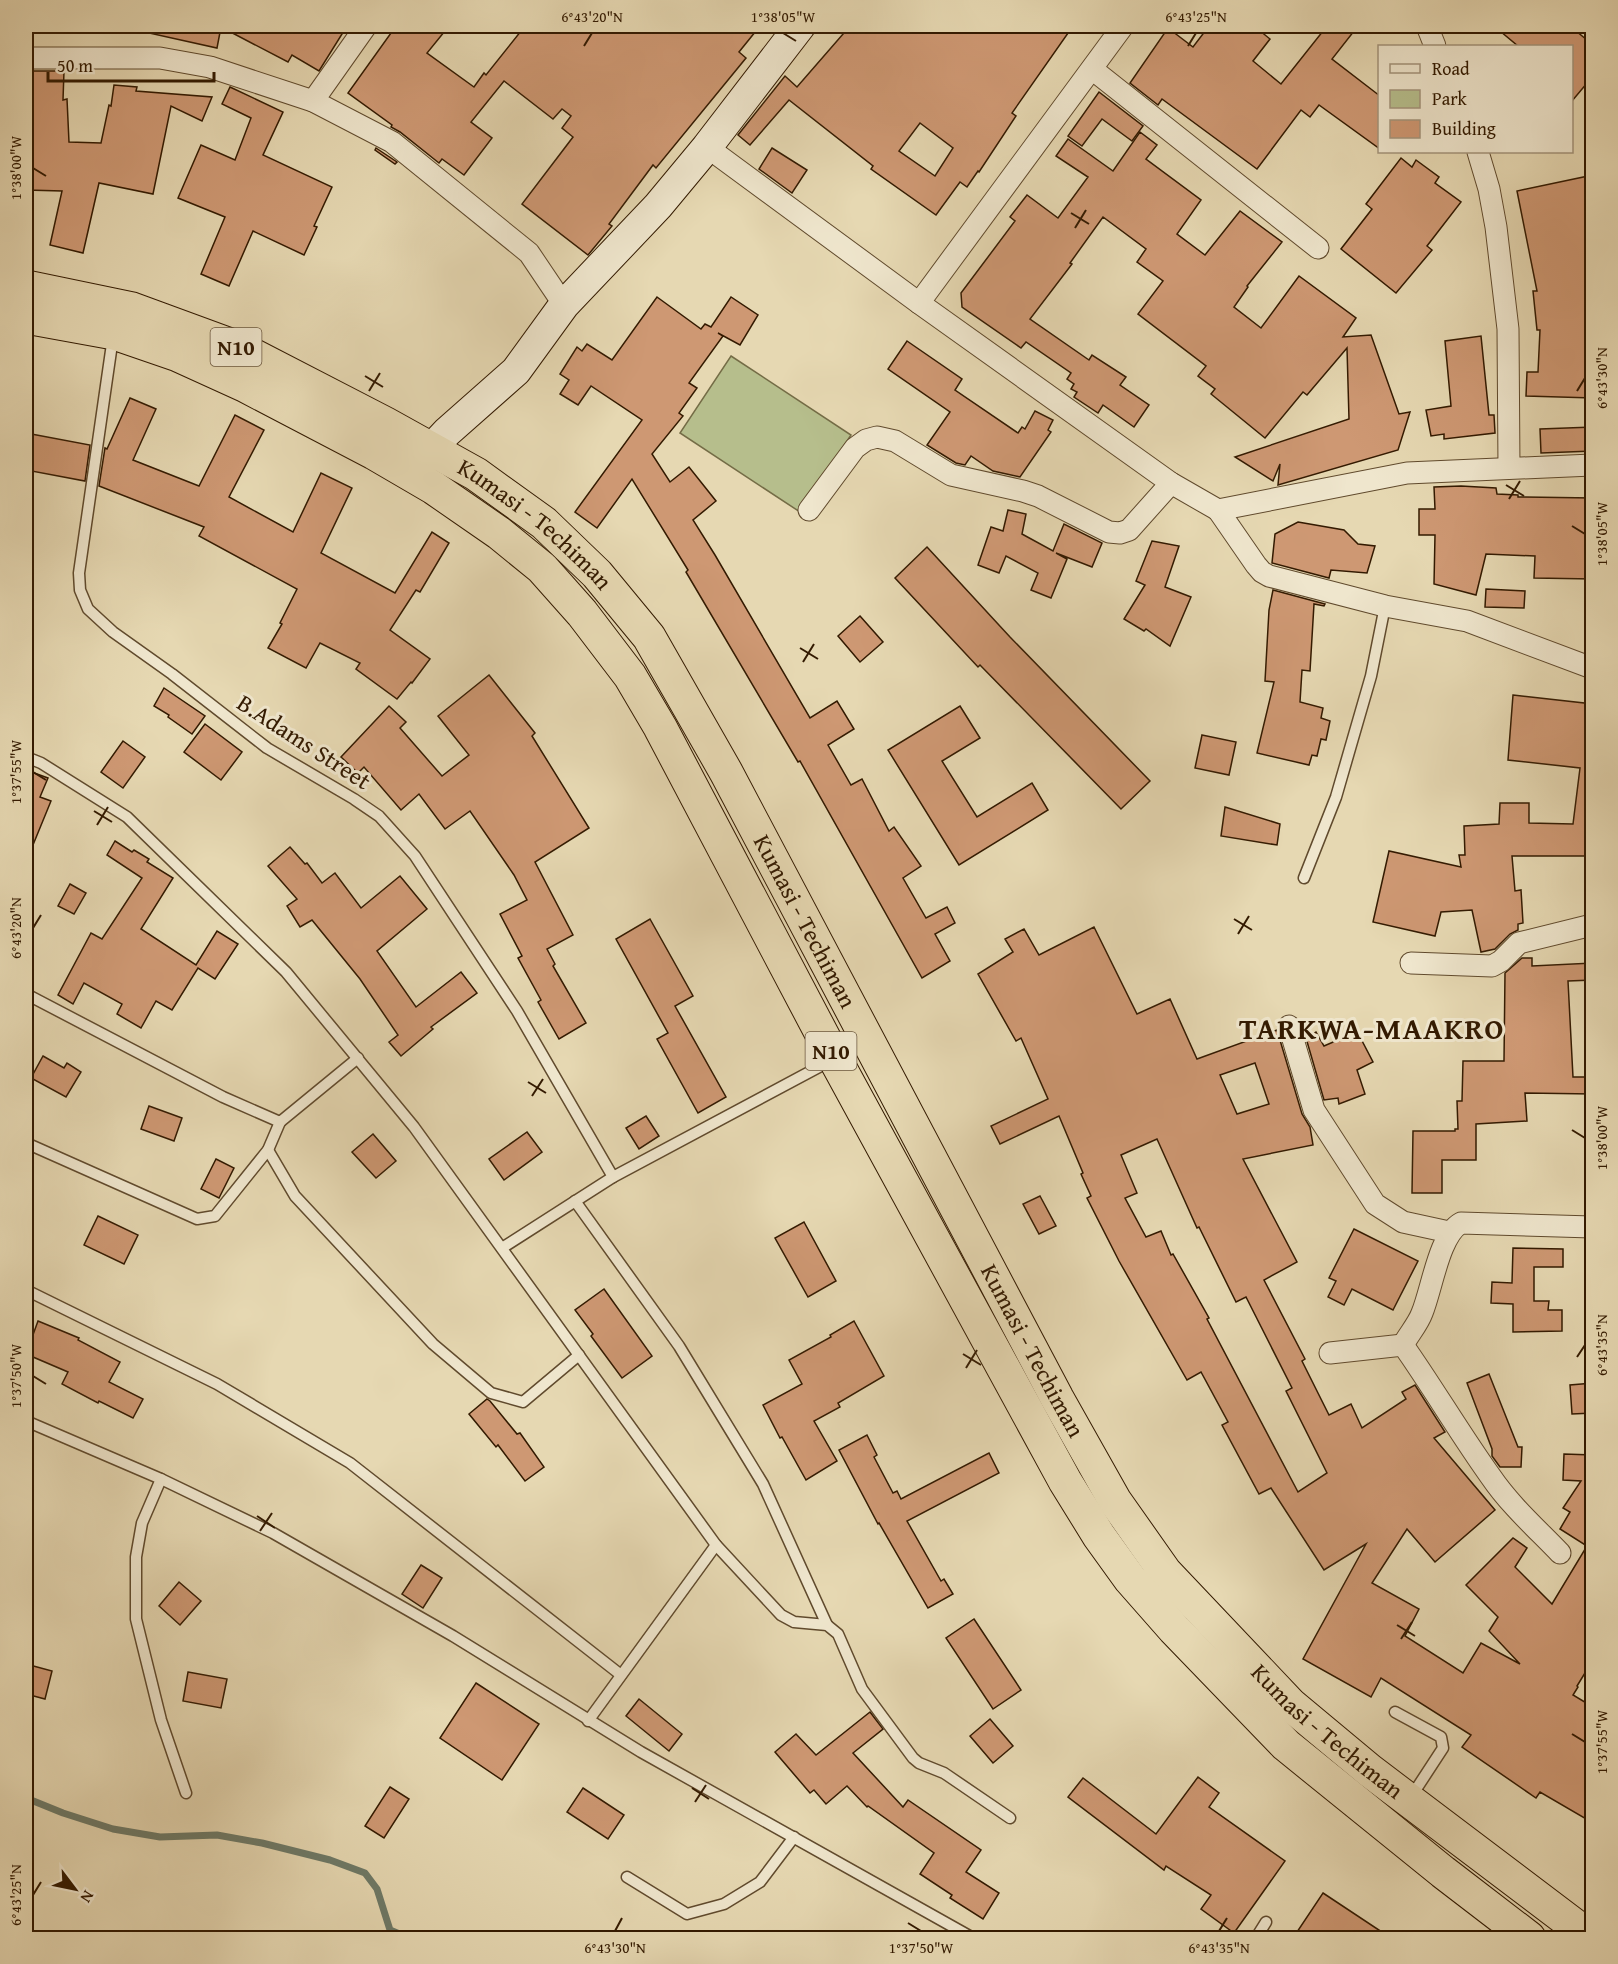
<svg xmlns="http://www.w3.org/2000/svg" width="1618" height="1964" viewBox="0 0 1618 1964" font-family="'Gentium Book Plus',serif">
<rect width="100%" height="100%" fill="#e6d8b2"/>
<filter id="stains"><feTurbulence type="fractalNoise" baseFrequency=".00333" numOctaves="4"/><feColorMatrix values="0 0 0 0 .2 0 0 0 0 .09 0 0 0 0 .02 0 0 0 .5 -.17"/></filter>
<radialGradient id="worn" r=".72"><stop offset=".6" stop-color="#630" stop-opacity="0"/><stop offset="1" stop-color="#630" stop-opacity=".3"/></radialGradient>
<path fill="#b6be8c" stroke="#746c46" stroke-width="1.5" d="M731,356L851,435L800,512L680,433Z"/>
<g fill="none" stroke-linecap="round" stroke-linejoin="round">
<path stroke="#6e7a68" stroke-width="7" d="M26,1798L63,1813L113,1829L160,1837L217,1835L262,1843L330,1860L365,1873L377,1889L390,1930L409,1938"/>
</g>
<g fill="#ce9873" stroke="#331a01" stroke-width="1.5" fill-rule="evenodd">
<path d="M150,26H347L319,71L292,55L288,62L221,27L217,48L149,33Z"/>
<path d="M396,26H449L427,53L474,87L484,73L486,75L525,26H760L739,52L746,58L656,168L653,165L609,224L612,226L588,255L522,204L573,137L562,128L571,116L562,109L553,119L504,81L471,122L492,138L464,175L442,159L439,163L400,132L391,127L392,125L348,93Z"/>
<path d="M850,26H1073L1012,113L1016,116L979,172L978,171L967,187L960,182L936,215L871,169L873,166L789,100L750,145L738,135L785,76L797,87ZM920,123L953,148L935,176L899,151Z"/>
<path d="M1209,26H1254L1270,39L1253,61L1281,84L1327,26H1358L1332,59L1380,96V149L1319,105L1310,117L1301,110L1257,169L1162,99L1158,105L1130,83L1168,28L1193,47Z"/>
<path d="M1494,26H1570L1593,45V76L1572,101V46H1518Z"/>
<path d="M26,71H64L63,100L67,99L69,142L101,143L109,105L111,106L114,85L137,87L136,91L212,97L202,121L171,106L153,194L99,183L83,253L50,245L62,191L26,190Z"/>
<path d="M230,87L283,112L263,155L332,187L314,226L317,227L304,255L253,231L229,286L201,274L225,217L178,198L201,145L235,160L251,118L222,104Z"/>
<path d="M1099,92L1143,126L1132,141L1102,119L1082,146L1068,136Z"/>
<path d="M1140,132L1157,145L1146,159L1201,200L1177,234L1205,255L1240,211L1282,242L1247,286L1248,287L1234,307L1261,328L1299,276L1356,318L1343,337L1371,335L1399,414L1410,412L1398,450L1278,485L1280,464L1273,481L1235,457L1349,419L1347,348L1307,395L1303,392L1265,438L1211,394L1215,389L1198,376L1206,366L1138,314L1163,281L1137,262L1146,249L1103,217L1070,263L1072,264L1030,319L1089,360L1092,355L1126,377L1120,385L1149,405L1134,427L1103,405L1098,413L1074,397L1077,392L1071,389L1074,384L1067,379L1071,373L1026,342L1021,348L962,307L961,293L1015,221L1010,217L1027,195L1058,218L1088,177L1056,156L1068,139L1113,171Z"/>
<path d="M376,148L397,162L395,164L375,150Z"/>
<path d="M772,148L807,170L792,193L759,169Z"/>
<path d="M1401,158L1412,167L1416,160L1439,177L1435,183L1461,202L1427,246L1432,250L1396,293L1341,249L1372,209L1366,204Z"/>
<path d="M1593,175V398L1526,396L1527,372H1538L1540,330H1537L1533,291H1537L1517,191Z"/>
<path d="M657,297L701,329L705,324L711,327L731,297L758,315L740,345L718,333L723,336L689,383L697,388L679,413L683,416L652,454L670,482L689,467L716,501L693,520L715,555L810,718L837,701L854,729L828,745L851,785L862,779L889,831L894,827L921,866L903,878L926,918L947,907L955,923L935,934L950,961L922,978L800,761L798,762L686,572L688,570L632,479L597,528L575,512L642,420L591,386L578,405L560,394L569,380L560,374L577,347L582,351L587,344L612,360Z"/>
<path d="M1481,336L1489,415H1494L1495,433L1444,439V434L1431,436L1426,410L1451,406L1445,341Z"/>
<path d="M907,341L962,379L955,390L1018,433L1022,427L1025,429L1035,411L1053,420L1048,430L1051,432L1020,477L993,471L971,456L965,465L956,463L927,445L950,412L888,369Z"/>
<path d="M130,398L156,409L133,460L199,486L235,415L264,430L229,497L293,532L321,473L352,488L321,553L395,593L432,532L449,543L420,592L416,590L390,630L430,659L412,683L411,682L397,699L356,669L360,663L320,643L306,668L268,648L282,624L280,623L297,589L199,536L204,527L99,486L105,448L107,449Z"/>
<path d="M1593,427V451L1541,453L1540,429Z"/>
<path d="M26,433L90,445L85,481L26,470Z"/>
<path d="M1461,486L1496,488L1497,494L1518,495V497L1593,498V579L1534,578L1535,556L1486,554L1476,595L1434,584L1435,535H1419V509H1435L1434,487Z"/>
<path d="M1008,510L1026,514L1022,534L1053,551L1064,524L1102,543L1092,567L1056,553L1067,559L1051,598L1031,590L1038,573L1006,556L999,573L978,565L991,527L1003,531Z"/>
<path d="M1298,522L1344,530L1358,544L1375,546L1367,573L1331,570L1329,578L1272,563L1275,534Z"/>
<path d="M1152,541L1179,546L1165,587L1191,597L1170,646L1146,629L1144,631L1124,619L1145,585L1136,581Z"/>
<path d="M927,547L1010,637L1150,781L1121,809L980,665L978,667L895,578Z"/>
<path d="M1486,589L1525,591L1524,608L1485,607Z"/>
<path d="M1273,590L1325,604L1324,606L1314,604L1310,671L1302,670L1300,702L1323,708L1321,718L1330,721L1326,740L1321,739L1317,756L1312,755L1309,765L1257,753L1274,682L1265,681L1269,610Z"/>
<path d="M860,616L883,642L860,662L838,636Z"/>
<path d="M489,675L535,733L532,736L589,828L535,862L573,935L547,949L555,964L553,966L586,1023L559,1039L538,1002L541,1000L518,958L522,956L500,914L527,900L514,875L470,811L445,829L419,794L401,810L364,767L358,773L341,757L389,706L406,722L400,728L442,776L469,755L438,716Z"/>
<path d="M164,688L205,716L192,734L168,717L169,715L154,706Z"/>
<path d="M1513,695L1593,704V856H1512L1515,891L1521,890L1523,923L1518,924V930L1510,934L1495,949L1481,952L1472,910L1441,912L1435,936L1373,922L1389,851L1461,867L1459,855H1465L1464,826L1499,824L1500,803H1529V823L1573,824L1580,768L1508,760Z"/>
<path d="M960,706L980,738L942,761L977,817L1032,783L1048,810L959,865L888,750Z"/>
<path d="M205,724L242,752L221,780L184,752Z"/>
<path d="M1202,735L1236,742L1229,775L1195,768Z"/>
<path d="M123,741L145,757L123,788L101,772Z"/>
<path d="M26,770L48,778L40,797L51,801L26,862Z"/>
<path d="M1225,807L1280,824L1277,845L1221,836Z"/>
<path d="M115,841L132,852L134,850L149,859L147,862L173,878L141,929L196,965L217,931L238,944L215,979L198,968L172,1010L156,1001L141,1028L117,1014L122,1004L84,983L73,1004L58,995L91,933L102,939L142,878L107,855Z"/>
<path d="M290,847L305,864L307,863L322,883L335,873L361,908L400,876L427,909L377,951L416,1007L461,972L477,993L431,1027L433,1029L401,1056L389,1042L398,1035L360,979L312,920L300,927L287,906L297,899L268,866Z"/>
<path d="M70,884L86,893L74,914L58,906Z"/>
<path d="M650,919L693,996L675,1006L726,1097L698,1113L657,1039L668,1033L616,939Z"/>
<path d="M1094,927L1137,1014L1170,999L1197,1059L1277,1030L1302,1114L1310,1127L1313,1145L1243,1159L1297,1262L1264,1280L1305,1359L1302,1361L1329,1415L1351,1404L1362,1428L1406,1399L1402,1392L1415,1385L1445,1432L1434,1438L1495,1510L1435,1562L1407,1529L1372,1583L1419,1609L1405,1636L1463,1673L1481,1643L1520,1664L1489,1631L1498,1617L1466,1585L1513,1538L1527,1548L1515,1567L1552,1604L1587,1546L1560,1529L1570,1512L1563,1508L1581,1481L1563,1480L1564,1454L1593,1455V1660L1577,1686L1578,1687L1573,1695L1593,1707V1823L1540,1792L1536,1798L1462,1747L1471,1735L1381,1678L1371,1697L1303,1659L1366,1544L1324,1570L1271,1488L1259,1494L1222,1425L1228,1422L1201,1372L1187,1380L1119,1261L1087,1198L1091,1196L1081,1174L1083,1173L1059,1116L1000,1144L991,1126L1048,1099L1021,1038L1016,1041L978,974L1013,952L1005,939L1024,929L1039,955ZM1255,1063L1269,1104L1237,1114L1220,1075ZM1157,1139L1197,1228L1199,1227L1236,1302L1246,1297L1292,1388L1286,1391L1327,1473L1298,1492L1207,1319L1209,1318L1173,1254L1171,1255L1161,1231L1146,1237L1125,1198L1137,1193L1121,1155Z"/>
<path d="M1522,958H1532V966L1593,963V980L1568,981L1573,1077H1593V1094L1525,1093L1527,1121L1476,1124V1160H1442V1193H1412L1413,1131H1455V1129H1458L1457,1101H1462L1463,1061H1504L1505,973Z"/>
<path d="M1316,1032L1324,1046L1354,1033L1355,1036L1359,1035L1373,1062L1357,1070L1365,1094L1339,1104L1338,1098L1324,1100L1306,1038Z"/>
<path d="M43,1056L64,1068L67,1063L81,1072L66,1097L31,1078Z"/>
<path d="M149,1106L182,1118L174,1141L141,1129Z"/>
<path d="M646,1116L659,1136L639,1149L626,1128Z"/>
<path d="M527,1132L542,1152L504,1180L489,1159Z"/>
<path d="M373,1134L396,1161L376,1178L352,1152Z"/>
<path d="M216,1159L234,1168L219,1198L201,1189Z"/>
<path d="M1040,1196L1056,1226L1039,1234L1023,1204Z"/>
<path d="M98,1216L138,1235L124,1264L84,1245Z"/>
<path d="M804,1222L836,1281L808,1297L775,1238Z"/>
<path d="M1354,1229L1418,1261L1393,1310L1352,1289L1344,1305L1328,1297L1336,1281L1329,1278Z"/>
<path d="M1513,1248L1563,1249V1267H1534V1301H1549L1548,1310H1562V1331L1513,1332V1304L1491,1303L1492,1282L1512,1283Z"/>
<path d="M604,1289L652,1356L622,1378L591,1336L593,1334L575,1310Z"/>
<path d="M38,1321L79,1338L78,1340L120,1362L109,1382L143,1399L133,1418L99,1401L98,1403L62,1384L68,1372L26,1354Z"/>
<path d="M854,1321L884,1376L838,1403L840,1407L814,1421L837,1461L806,1480L782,1437L780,1438L763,1405L802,1384L789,1360L831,1337L830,1335Z"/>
<path d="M1489,1374L1518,1447H1522L1521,1467H1500L1492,1456V1449L1467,1383Z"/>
<path d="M1593,1383V1413L1572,1414L1570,1385Z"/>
<path d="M487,1399L490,1401L517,1434L520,1433L544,1467L525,1481L498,1445L496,1447L469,1414Z"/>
<path d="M867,1435L877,1455L874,1457L893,1493L897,1491L901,1499L989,1453L999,1473L907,1521L941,1581L944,1579L953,1594L928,1608L879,1523L878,1524L839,1450Z"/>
<path d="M421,1565L442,1578L423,1608L402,1594Z"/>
<path d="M179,1582L201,1601L180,1625L159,1606Z"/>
<path d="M974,1619L1021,1690L993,1709L946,1638Z"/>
<path d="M26,1664L52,1671L45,1699L26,1694Z"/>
<path d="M188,1672L227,1679L221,1708L183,1701Z"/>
<path d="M476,1683L539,1724L502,1780L440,1738Z"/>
<path d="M639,1699L682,1734L669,1751L626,1716Z"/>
<path d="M870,1712L883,1729L853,1753L903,1807L908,1800L981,1850L966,1872L999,1893L983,1919L950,1898L952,1895L920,1874L934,1853L868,1806L867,1807L847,1786L826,1804L814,1790L810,1793L775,1752L796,1734L816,1755Z"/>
<path d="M990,1719L1013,1746L993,1763L970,1736Z"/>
<path d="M1198,1777L1219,1793L1209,1807L1285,1861L1234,1933L1201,1909L1211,1895L1166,1866L1164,1870L1068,1797L1083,1778L1156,1834Z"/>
<path d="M390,1787L409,1799L384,1838L365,1826Z"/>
<path d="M583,1788L624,1815L608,1839L567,1812Z"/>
<path d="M1323,1893L1391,1938H1293Z"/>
</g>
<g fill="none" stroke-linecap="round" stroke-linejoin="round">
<defs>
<g id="lane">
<path d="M113,337L79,573L80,590L88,609L113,632L172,674L267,748L354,799L379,816L415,856L517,1011L613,1177"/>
<path d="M26,757L41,763L127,817L286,972L414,1127L716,1545L781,1615L794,1622L827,1625L838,1634L862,1689L913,1758L919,1763L944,1773L1010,1818"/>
<path d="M1304,878L1336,797L1371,676L1385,606"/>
<path d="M26,994L223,1097L280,1122L358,1058"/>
<path d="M26,1143L197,1219L215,1216L268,1150L280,1122"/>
<path d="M268,1150L295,1196L433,1344L491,1393L523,1402L579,1355"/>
<path d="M575,1201L679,1346L763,1484L827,1625"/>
<path d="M502,1248L613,1177L832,1060"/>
<path d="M26,1290L217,1384L350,1463L621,1675"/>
<path d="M26,1421L161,1479L273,1533L453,1636L641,1752L973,1938"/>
<path d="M161,1479L142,1523L136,1557V1619L161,1720L186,1793"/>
<path d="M1395,1712L1441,1737L1443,1748L1411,1797"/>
<path d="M588,1721L716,1545"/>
<path d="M627,1877L687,1914L724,1904L760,1882L794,1837"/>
<path d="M1256,1938L1266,1922"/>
</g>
<g id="street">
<path d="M1427,26L1435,46"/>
<path d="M26,58H160L210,67L313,101L392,142L529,253L564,305"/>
<path d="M1092,69L1318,248"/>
<path d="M313,101L366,26"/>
<path d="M707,147L919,303L1171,483L1218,510L1407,473L1592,465"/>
<path d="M1478,152L1489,189L1496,227L1508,329L1509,468"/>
<path d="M919,303L1123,26"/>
<path d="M809,510L855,448L866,440L877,437L895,441L951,475L1023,491L1038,496L1109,532L1120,533L1129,530L1171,483"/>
<path d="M1218,510L1256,565L1262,572L1269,576L1385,606L1467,621L1592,668"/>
<path d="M1411,963L1492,966L1501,961L1519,943L1592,925"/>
<path d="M1289,1026L1314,1110L1375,1204L1403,1222L1449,1232"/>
<path d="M1403,1345C1409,1334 1418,1324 1422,1313C1432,1289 1439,1235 1461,1223L1592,1227"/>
<path d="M1330,1353L1403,1345C1434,1389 1460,1434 1491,1477C1510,1505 1537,1529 1560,1553"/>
</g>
<path id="secondary" d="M417,469L431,449L447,432L516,371L564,305L658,206L707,147L800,26"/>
<g id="highway">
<path id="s1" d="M26,287L132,309L241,349L386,424L476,474L544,523L597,574L649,637L726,772L1057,1398L1115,1501L1165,1572L1291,1705L1369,1770L1591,1938"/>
<path d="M26,317L114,333L178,355L244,385L374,453L434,488L499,533L542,568L582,613L630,676L660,727L835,1059L1065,1481L1099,1536L1130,1579L1174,1629L1286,1745L1443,1872L1529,1938"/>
</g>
</defs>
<use href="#lane" stroke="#604a2d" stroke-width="13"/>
<use href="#street" stroke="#604a2d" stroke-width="23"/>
<use href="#secondary" stroke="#331a01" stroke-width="32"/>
<use href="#highway" stroke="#331a01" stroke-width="35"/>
<use href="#lane" stroke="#efe6cd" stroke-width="10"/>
<use href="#street" stroke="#efe6cd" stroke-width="21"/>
<use href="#secondary" stroke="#efe6cd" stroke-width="30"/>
<use href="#highway" stroke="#e6d8b2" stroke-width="33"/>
</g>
<path fill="none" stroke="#331a01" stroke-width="2" d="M783,33L796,41M584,46L592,33M1188,46L1196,33M33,168L46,176M1071,213L1089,224M1075,228L1086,210M365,376L383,387M369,391L380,373M1577,391L1585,378M1506,485L1524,496M1509,499L1520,481M1572,526L1585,534M800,648L818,659M803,662L814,644M33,772L46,780M94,811L112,822M97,825L108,807M1234,919L1252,930M33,928L41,915M1238,934L1249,916M528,1082L546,1093M532,1096L543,1079M1572,1130L1585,1138M963,1354L981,1365M1577,1357L1585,1345M966,1368L977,1350M33,1376L46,1384M257,1516L275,1528M260,1531L272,1513M1397,1625L1415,1636M1401,1639L1412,1622M1572,1734L1585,1742M692,1788L709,1799M695,1802L706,1785M33,1895L41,1882M908,1923L921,1931M615,1931L622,1918M1219,1931L1227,1918"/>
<g text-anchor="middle" stroke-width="6" stroke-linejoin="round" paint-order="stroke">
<g fill="#efe6cd" stroke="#6b573e" stroke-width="1.5">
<rect x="210.5" y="328" width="51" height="38" rx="4.5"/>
<rect x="805.5" y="1032" width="51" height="38" rx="4.5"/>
</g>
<g font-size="22" font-weight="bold" fill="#331a01">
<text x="236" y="355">N10</text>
<text x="831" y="1059">N10</text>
</g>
<g font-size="24" fill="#331a01" stroke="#efe6cd">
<text dy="8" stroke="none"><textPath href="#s1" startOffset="568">Kumasi - Techiman</textPath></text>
<text transform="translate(304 742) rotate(33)" y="8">B.Adams Street</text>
<text dy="8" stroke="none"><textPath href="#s1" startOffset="1054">Kumasi - Techiman</textPath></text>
<text dy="8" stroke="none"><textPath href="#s1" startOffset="1540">Kumasi - Techiman</textPath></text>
<text dy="8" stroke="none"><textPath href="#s1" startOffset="2026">Kumasi - Techiman</textPath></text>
</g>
<g font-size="30" font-weight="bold" letter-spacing="1.5" fill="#331a01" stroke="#efe6cd">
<text x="1372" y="1039">TARKWA-MAAKRO</text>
</g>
</g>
<rect width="1618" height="1964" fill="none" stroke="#e6d8b2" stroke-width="66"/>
<rect x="1378" y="45" width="195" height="108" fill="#efe6cd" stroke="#a4947b" stroke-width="1.5"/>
<rect x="1390" y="64" width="30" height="9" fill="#efe6cd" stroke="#a4947b" stroke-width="1.5"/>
<text x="1432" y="75" font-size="18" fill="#331a01">Road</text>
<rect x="1390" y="90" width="30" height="18" fill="#b6be8c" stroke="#a4947b" stroke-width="1.5"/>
<text x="1432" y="105" font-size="18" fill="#331a01">Park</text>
<rect x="1390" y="120" width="30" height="18" fill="#ce9873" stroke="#a4947b" stroke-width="1.5"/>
<text x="1432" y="135" font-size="18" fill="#331a01">Building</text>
<g transform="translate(75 1889) rotate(122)" stroke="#efe6cd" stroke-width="4.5" paint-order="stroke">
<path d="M0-4.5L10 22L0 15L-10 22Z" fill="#331a01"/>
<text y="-9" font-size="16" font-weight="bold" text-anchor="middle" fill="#331a01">N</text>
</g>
<path d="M48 72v9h166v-9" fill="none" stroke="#331a01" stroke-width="3"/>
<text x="57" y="72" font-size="18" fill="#331a01" stroke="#efe6cd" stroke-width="4.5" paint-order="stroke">50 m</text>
<rect x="33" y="33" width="1552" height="1898" fill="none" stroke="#331a01" stroke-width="2"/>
<g font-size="15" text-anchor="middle" fill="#331a01">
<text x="592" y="22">6°43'20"N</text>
<text x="783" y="22">1°38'05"W</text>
<text x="1196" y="22">6°43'25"N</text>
<text transform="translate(16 168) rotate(-90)" y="5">1°38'00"W</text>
<text transform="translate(1602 378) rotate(-90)" y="5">6°43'30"N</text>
<text transform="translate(1602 534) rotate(-90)" y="5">1°38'05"W</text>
<text transform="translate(16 772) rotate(-90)" y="5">1°37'55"W</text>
<text transform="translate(16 928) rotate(-90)" y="5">6°43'20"N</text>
<text transform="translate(1602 1138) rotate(-90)" y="5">1°38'00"W</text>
<text transform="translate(1602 1345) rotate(-90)" y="5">6°43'35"N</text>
<text transform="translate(16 1376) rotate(-90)" y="5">1°37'50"W</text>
<text transform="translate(1602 1742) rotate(-90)" y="5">1°37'55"W</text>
<text transform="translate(16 1895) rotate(-90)" y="5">6°43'25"N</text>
<text x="615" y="1953">6°43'30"N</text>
<text x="921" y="1953">1°37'50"W</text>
<text x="1219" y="1953">6°43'35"N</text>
</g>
<rect width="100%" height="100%" filter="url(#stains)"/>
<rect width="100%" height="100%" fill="url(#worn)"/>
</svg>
